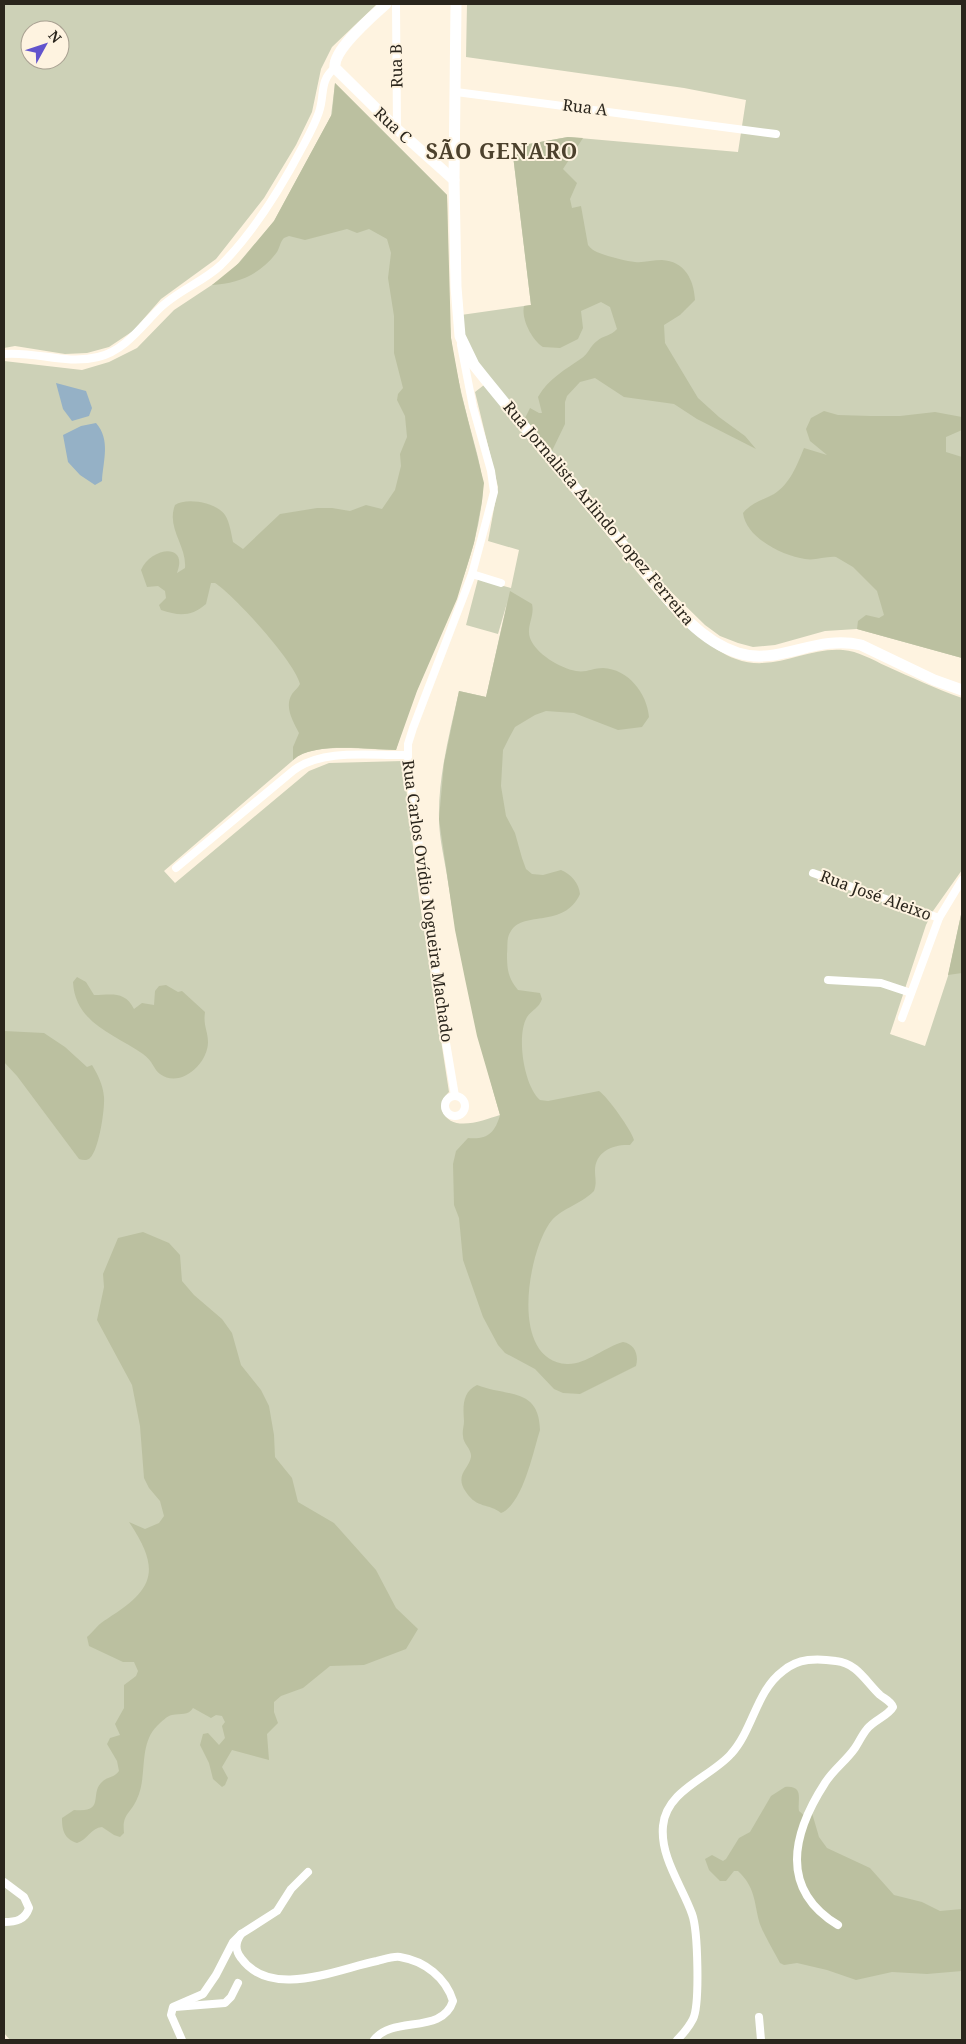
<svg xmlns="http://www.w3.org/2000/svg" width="966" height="2044" viewBox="0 0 966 2044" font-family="'Noto Serif',serif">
<rect width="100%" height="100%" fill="#fef3e0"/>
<g fill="#cdd1b7" fill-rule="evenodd">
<path d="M4,4H377L332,47L321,69L312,112L296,145L264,198L216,259L161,299L133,331L109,347L87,353L65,354L15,346L4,348ZM30,30H60V60H30Z"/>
<path d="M467,4H962V658L857,629L825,631L775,645L753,647L738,643L720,636L705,625L657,578L479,365L464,333L461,315L531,305L512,147L568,137L738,152L746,100L684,88L466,57Z"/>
<path d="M335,83L447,195C448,242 446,291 451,338C455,369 463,400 471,431C477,454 485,477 482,501C471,590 420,665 396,750C369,750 321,743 298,756L164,871L175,883L309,771L329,763L403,761L419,898L449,1092C444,1097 440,1103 442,1110C451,1134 483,1120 500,1115C478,1038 460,962 448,882C445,861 439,839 439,818C438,776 450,732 459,691L486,697L507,603L498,634L466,625L478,579L511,588L519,550L488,541L498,487L475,392L484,385C520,430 558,475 594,519C628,560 687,641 736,659C773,673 806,647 843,650C858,651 873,660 886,666C911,677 936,689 962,698V870L933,911L926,925L890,1034L925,1046L948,976L962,910V2040H10L4,2033V361L82,370L109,362L137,348L174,310L230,273L274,221L331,116Z"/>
</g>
<g fill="#bbc0a0">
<path d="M335,83L447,195L451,338L461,393L484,483L482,501L474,543L457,599L417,691L396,750C368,750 315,741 293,760V747L299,733C293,721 284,707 292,694C295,690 298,688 300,684C295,662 234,595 215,583H211L206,604C191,617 179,616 161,610L159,605L166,598L165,591L158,586L147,587L141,570C150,548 189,541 177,573L185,568C187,546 166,528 175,505C187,497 217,503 225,515C230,523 231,533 233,542L243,549L280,514L317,508H332L350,511L366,505L382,509L395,490L401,466L400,454L407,437L405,416L397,400L398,394L403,388L394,353V316L388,278L391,253L387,239L369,229L357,233L347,229L305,240L289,236L284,238C280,242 280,247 277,252C261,274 238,284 212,285L239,263L274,221L332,114Z"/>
<path d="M568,137L583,138L563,169L577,183L570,199L572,208L581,206L588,245C593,252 600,253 608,256C617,258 625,261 635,262C643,263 653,260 662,260C684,261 694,279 695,300L680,315L664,325L665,343L698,398L719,417L745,436L756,449L697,419L674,404L624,397L595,378L580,382L567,396L565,402V424L551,453L524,420L530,408L539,413H542L538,397C549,378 565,370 582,358C588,354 591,345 597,341C604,335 611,336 617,329L610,307L601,302L581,311L583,328L578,339L560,348L543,347C532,340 521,319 524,306L531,305L512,147Z"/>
<path d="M824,411L838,415L871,416H900L935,412L962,417V430L946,437V452L962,457V658L857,629L858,621L866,615L879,618L884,615L877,591L853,567L836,557C826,556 815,561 805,559C783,556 746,538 743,513C751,503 763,500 774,494C790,484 797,465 804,448L827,455L810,441L806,429L811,418Z"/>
<path d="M510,591L532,604C535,616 526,626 530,638C536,654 560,668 576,671C586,673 593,668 603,668C628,669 647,693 649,717L642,727L618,730L574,713L546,711L535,715L515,727L509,738L503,750L501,786L506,816L515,833L522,858L526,869L532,874L543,875L561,870C571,874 579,883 580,894C564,929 524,910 511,931C506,938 508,946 507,954C507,969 508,978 518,990L540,993L542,999C539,1008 532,1010 527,1017C516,1036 524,1086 540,1100L548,1101L599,1091C607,1096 632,1131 634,1140L630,1145C614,1144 595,1151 595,1171C595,1178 597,1183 594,1191C579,1206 560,1208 549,1224C528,1255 509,1360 567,1364C585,1365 605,1347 623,1342C635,1344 639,1355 636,1366L580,1394L563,1393L554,1389L535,1369L505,1353L498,1345L483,1317L463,1260L459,1218L454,1205L453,1164L456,1151L468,1138C487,1140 495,1133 500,1115L477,1036L465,979L455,930L439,819L444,763L459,691L486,697Z"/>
<path d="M962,910V973L948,975Z"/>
<path d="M77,977L86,982L94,995C110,995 125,990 134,1009L142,1003L154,1005L155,991L159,986L166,985L178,992L182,991L205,1012C203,1026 208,1031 208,1042C208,1064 180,1089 160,1074C154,1070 153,1061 143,1054C114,1034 75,1023 73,982Z"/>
<path d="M4,1031L44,1033L65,1047L87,1067L92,1065C98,1075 103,1085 104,1097C105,1109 99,1150 90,1158C87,1161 83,1160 79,1159L17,1076L4,1062Z"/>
<path d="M143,1232L169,1243L180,1255L182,1281L194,1295L222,1319L232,1333L241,1365L261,1390L269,1406L274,1435L275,1457L292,1478L298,1502L334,1523L376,1570L396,1608L418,1629L406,1649L364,1665L330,1666L303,1688L281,1696L274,1702V1712L278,1723L267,1734L269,1760L232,1750L222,1767L228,1778L225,1785L222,1787L213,1779L209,1763L200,1745L203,1734L208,1733L219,1745L225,1738L222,1726L225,1722L222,1716L216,1715L211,1718L193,1708C188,1716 181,1713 172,1715C167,1716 161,1722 157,1726C138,1745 148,1776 137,1799C130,1815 122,1813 124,1833L120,1837L114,1835L102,1827C91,1828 87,1840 77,1843C64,1839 62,1830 62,1818L74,1810C107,1813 88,1793 103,1781C109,1776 114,1778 119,1771L117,1761L107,1744L110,1738L120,1735L115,1724L124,1708V1685L136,1676L138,1671L134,1662H123L89,1646L87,1637C94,1631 99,1623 107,1619C155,1589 161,1570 129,1522L145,1529L159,1523L164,1516L160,1501L149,1488L144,1478L140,1426L132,1385L97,1320L104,1287L103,1274L118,1238Z"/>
<path d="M477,1385C507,1397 539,1387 540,1430C533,1452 523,1504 501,1513C489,1503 477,1509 466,1492C454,1475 469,1469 471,1457C472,1449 463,1444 463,1436C462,1431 464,1426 464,1421C463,1407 462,1392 477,1385Z"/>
<path d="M785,1787C805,1785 797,1801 799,1811L806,1817C803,1825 798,1833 796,1842C787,1875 809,1911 837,1928L839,1923C817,1909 796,1885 796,1857C797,1842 806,1827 812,1813L819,1837L827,1848L870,1868L894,1895L922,1902L940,1911L962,1909V1971L927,1974L892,1972L856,1980L827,1970L797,1963L784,1965L780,1963C775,1953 761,1930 759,1921C754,1901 755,1887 738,1871H734L726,1881H720L709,1870L705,1859L712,1855L723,1861L726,1859L739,1838L750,1832L771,1796Z"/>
</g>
<g fill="#95b1c6">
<path d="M56,383L86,391L92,408L89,416L72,421L63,409Z"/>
<path d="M96,423C111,440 103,461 102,481L95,485L80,475L68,462L63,435L81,426Z"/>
</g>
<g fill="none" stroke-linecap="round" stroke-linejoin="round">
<g stroke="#fff" stroke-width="8">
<path d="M396,4L397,129"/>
<path d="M456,92L776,134"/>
<path d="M4,354C36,351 65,365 98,357C124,351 141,327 159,309C177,291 203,282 221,265C255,231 281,188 303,146C309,135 315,124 319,112C325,95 319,80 335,68"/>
<path d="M472,574L501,583"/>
<path d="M176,868L294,770C324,748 371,756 408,755"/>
<path d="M813,873L939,918"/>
<path d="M828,980L881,983L911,993"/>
<path d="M902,1018L939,918L962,880"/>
<circle cx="455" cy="1106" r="10"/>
<path d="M455,1096L442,1019L408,764V744L413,728L472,574L494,492L491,471L473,407L461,345"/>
<path d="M4,1882L24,1897L29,1908C25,1920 16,1922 4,1922"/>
<path d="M241,1934C235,1943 235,1950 241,1958C271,2000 337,1969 377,1961C385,1959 393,1956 400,1957C425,1961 446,1978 453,2001C442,2035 393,2015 374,2040"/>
<path d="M175,2007L225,2003L231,1997L238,1983"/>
<path d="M759,2017L761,2040"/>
<path d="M182,2040L171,2015L173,2007L203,1994L216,1975L233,1942L241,1934L277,1911L291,1889L308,1872"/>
<path d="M677,2040C683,2034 689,2027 693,2019C700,2005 698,1930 692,1914C682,1886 660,1857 663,1826C666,1790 711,1777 731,1754C753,1730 756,1691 783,1671C798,1658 817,1658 836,1661C857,1663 866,1682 880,1695C885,1699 891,1701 893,1707C888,1716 874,1720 867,1729C862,1735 859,1742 855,1748C846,1761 833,1770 825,1783C792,1834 779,1889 838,1925"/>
</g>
<g stroke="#fff" stroke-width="11">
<path d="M386,4C373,16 332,50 335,68L397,129L454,180"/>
<path d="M456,4L454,180L456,287L460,336L474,365C507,407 543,448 577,490C596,513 615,535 633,557C662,591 693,639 738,653C779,666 816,634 861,645L934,680L962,690"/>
</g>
</g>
<g text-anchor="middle" stroke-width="4" stroke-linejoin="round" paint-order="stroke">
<g font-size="16" fill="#2a251c" stroke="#fef3e0">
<text transform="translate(396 66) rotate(-91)" y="6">Rua B</text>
<text transform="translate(585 107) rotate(7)" y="6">Rua A</text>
<text transform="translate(393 125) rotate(43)" y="6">Rua C</text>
<text transform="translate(599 513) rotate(50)" y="6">Rua Jornalista Arlindo Lopez Ferreira</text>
<text transform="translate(876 895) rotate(20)" y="6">Rua José Aleixo</text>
<text transform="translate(428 901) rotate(82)" y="6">Rua Carlos Ovídio Nogueira Machado</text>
</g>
<g font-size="21" font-weight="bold" letter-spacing="1" fill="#4c412d" stroke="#fef3e0">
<text x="502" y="159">SÃO GENARO</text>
</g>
</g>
<rect width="966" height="2044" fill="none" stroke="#2a251c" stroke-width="10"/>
<g transform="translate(45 45) rotate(50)"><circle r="24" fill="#fef3e0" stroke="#a9a192"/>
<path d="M0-4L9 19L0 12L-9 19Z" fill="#6254cd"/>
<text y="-8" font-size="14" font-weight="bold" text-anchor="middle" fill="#2a251c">N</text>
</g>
</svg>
